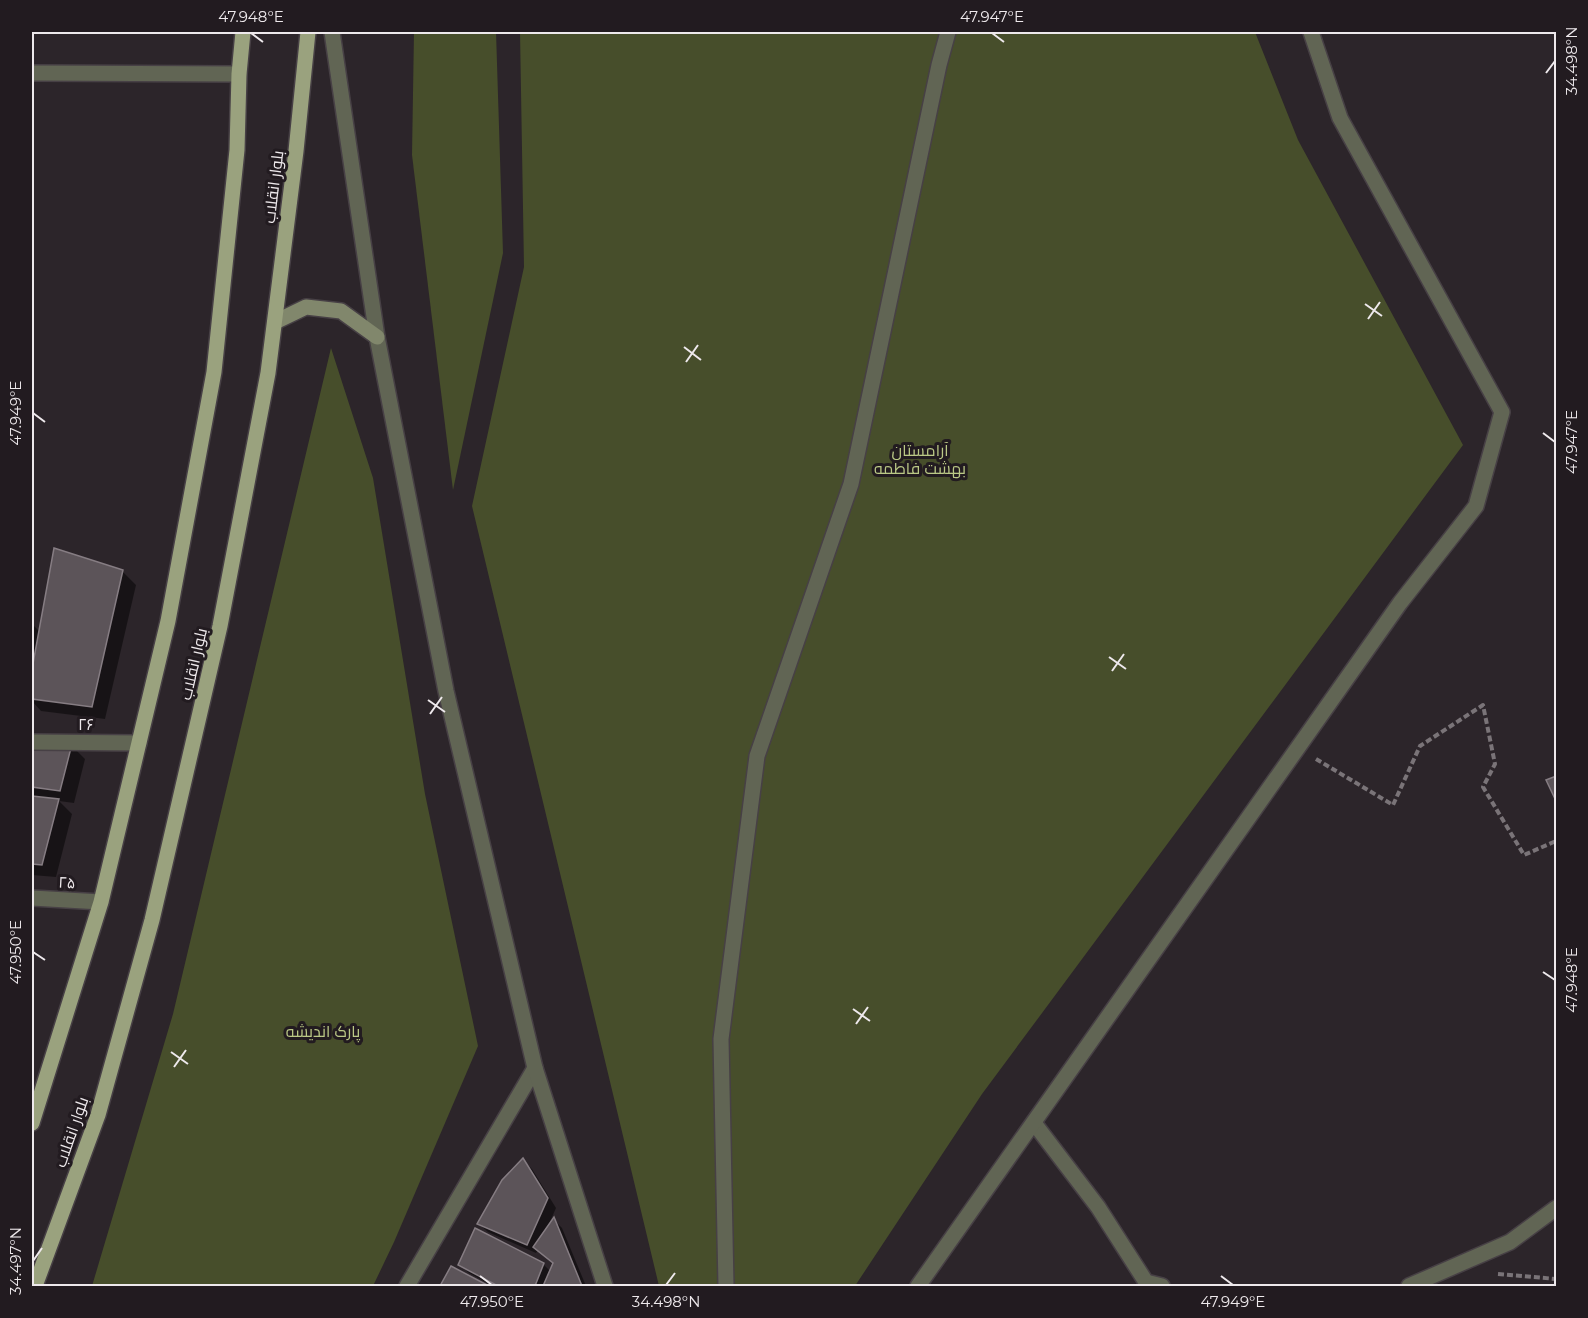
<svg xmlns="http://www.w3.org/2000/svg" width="1588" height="1318" viewBox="0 0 1588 1318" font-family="Montserrat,Cairo,sans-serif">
<rect width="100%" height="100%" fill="#2c252a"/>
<g fill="#474e2b">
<path d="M414,32H496L503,253L453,490L412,155Z"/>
<path d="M520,32H1255L1298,140L1463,445L982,1094L855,1286H659L472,506L524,267Z"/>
<path d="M331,348L373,478L425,794L478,1046L394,1242L373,1286H92L173,1014Z"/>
</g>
<g fill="#0007">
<path d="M55,549L123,572L136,585L105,719L41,711L32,701V624L40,632Z"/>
<path d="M32,741L71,745L85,759L74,803L59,801L72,814L56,877L32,875Z"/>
<path d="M523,1160L532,1169L556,1208L549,1224H550L554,1220L562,1228L586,1286H493L469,1273L460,1264H543L551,1272L554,1264L538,1250L536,1253L488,1232L479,1224Z"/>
<path d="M452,1268L486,1286H442Z"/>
</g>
<g fill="#5c5459" stroke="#867d83" stroke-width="1.5">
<path d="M54,548L123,570L92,707L32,699V669Z"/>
<path d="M32,739L72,744L60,791L32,787Z"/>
<path d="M1556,776V801L1546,780Z"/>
<path d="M32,796L59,799L42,865L32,864Z"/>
<path d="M523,1158L548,1198L527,1245L477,1224L502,1180Z"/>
<path d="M554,1217L582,1286H543L553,1263L533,1247Z"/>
<path d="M475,1228L544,1263L535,1286H498L458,1265Z"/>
<path d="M451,1266L489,1286H440Z"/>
</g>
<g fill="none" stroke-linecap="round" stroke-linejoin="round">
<defs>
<g id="minor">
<path d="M32,73L239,74"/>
<path d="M32,742L139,743"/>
<path d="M32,898L101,902"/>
<path d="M1034,1123L1098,1207L1146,1282L1162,1286"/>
<path d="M407,1286L535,1068"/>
<path d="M726,1286L721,1039L757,756L851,484L939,65L948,32"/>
<path d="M918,1286L1400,603L1476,506L1502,412L1340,118L1311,32"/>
<path d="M1409,1286L1510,1242L1556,1208"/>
</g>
<path id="tertiary" d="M332,32L377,337L446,691L535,1068L605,1286"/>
<path id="secondary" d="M275,322L306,307L341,311L377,337"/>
<g id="primary">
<path d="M32,1123L101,902L168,621L214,372L237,150L239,74L243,32"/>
<path d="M35,1286L98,1115L152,920L220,626L268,373L296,151L308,32"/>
</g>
</defs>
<use href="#minor" stroke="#474045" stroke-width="18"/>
<use href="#tertiary" stroke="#474045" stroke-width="18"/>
<use href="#secondary" stroke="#474045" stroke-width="18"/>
<use href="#primary" stroke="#474045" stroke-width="18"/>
<g stroke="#7a7478" stroke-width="4" stroke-dasharray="6 3" stroke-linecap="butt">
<path d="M1316,759L1393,805L1420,746L1483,705L1495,764L1483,787L1524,855L1556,841"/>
<path d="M1498,1274L1556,1279"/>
</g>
<use href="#minor" stroke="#616554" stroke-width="15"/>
<use href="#tertiary" stroke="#616554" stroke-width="15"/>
<use href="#secondary" stroke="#81876c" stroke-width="15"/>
<use href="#primary" stroke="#9aa27e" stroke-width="15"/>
</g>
<path fill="none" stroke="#eee9ec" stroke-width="2" d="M251,33L263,42M992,33L1004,42M1546,73L1555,61M1365,304L1382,316M1368,319L1380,302M684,347L701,360M686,362L698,345M33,413L45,422M1543,433L1555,442M1109,657L1126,669M1112,671L1124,654M428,700L445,712M430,714L442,697M33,952L45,960M1543,972L1555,980M853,1009L870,1021M856,1024L868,1007M171,1052L188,1064M174,1067L186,1050M33,1261L42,1248M480,1276L492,1285M1221,1276L1233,1285M666,1285L675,1273"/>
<g text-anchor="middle" stroke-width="6" stroke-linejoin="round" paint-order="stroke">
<g font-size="16" fill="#eee9ec" stroke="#221b20">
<text transform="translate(273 187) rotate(-83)" y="6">بلوار انقلاب</text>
<text transform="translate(193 664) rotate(-77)" y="6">بلوار انقلاب</text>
<text x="86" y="730">۲۶</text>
<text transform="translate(67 882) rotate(3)" y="6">۲۵</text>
<text transform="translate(71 1132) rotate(-71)" y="6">بلوار انقلاب</text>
</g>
<g font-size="16" fill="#bbc986" stroke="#221b20">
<text x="920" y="456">آرامستان<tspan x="920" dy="18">بهشت فاطمه</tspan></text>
<text x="323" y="1037">پارک اندیشه</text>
</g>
</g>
<rect width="1588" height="1318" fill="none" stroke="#221b20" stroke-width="66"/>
<rect x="33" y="33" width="1522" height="1252" fill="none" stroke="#eee9ec" stroke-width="2"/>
<g font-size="15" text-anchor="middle" fill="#eee9ec">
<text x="251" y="22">47.948°E</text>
<text x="992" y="22">47.947°E</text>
<text transform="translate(1572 61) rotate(-90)" y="5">34.498°N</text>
<text transform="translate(16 413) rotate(-90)" y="5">47.949°E</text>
<text transform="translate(1572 442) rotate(-90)" y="5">47.947°E</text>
<text transform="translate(16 952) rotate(-90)" y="5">47.950°E</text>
<text transform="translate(1572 980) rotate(-90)" y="5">47.948°E</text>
<text transform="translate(16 1261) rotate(-90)" y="5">34.497°N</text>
<text x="492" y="1307">47.950°E</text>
<text x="666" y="1307">34.498°N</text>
<text x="1233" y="1307">47.949°E</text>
</g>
</svg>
